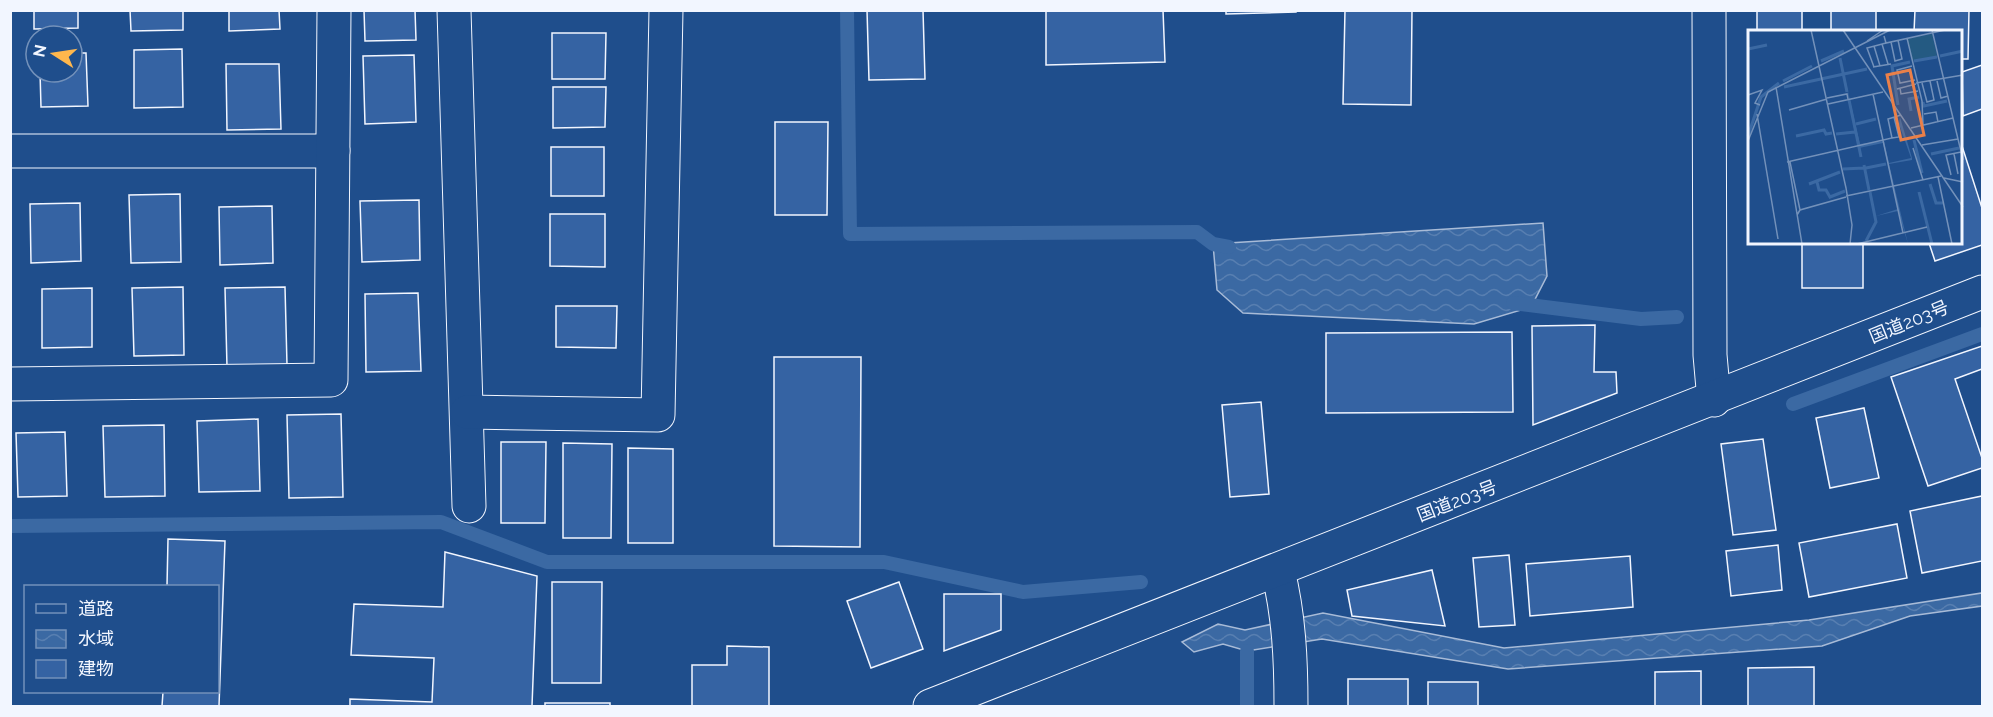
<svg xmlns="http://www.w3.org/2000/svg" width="1993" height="717" viewBox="0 0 1993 717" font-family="Raleway,'Noto Sans JP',sans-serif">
<defs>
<pattern id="water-waves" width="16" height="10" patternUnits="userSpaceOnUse" patternTransform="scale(1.5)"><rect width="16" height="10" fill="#3b69a3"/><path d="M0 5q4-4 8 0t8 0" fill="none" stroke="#587fb1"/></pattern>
</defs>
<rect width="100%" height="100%" fill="#1f4e8c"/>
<g fill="url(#water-waves)" stroke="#a8bbd7" stroke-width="1.5">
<path d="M1543,223L1547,276L1531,307L1474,324L1243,313L1217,290L1213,244Z"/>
<path d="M1982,593V606L1910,616L1822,646L1508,669L1322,639L1247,651L1223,644L1194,652L1182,642L1218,624L1245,630L1323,613L1504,648L1809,620Z"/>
</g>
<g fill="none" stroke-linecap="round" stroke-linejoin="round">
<g stroke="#3b69a3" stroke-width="14">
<path d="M847,10L850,234L1197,232L1213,244L1229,247"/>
<path d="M1513,303L1641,319L1677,317"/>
<path d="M1793,404L1982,334"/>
<path d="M10,526L441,522L547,562H884L1023,592L1141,582"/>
<path d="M1247,706V651"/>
</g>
</g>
<g fill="#3563a3" stroke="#f2f6ff" stroke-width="1.5">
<path d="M34,10H78V28L34,29Z"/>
<path d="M130,10H183V30L131,31Z"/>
<path d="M229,10H279L280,29L229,31Z"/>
<path d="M364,10H415L416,40L365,41Z"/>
<path d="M867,10H923L925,79L869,80Z"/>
<path d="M1046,10H1163L1165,62L1046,65Z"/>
<path d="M1226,10H1296V12L1226,14Z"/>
<path d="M1345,10H1412L1411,105L1343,104Z"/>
<rect x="1757" y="10" width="45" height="22"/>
<rect x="1831" y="10" width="45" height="22"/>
<path d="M1915,10H1969L1968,59H1962V32H1914Z"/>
<path d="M552,33H606L605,79H552Z"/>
<path d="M182,49L183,107L134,108V50Z"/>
<path d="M72,53H86L88,106L41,107L40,72H72Z"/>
<path d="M414,55L416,122L365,124L363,56Z"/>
<path d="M226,64H279L281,129L227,130Z"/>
<path d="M1982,65V109L1963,116L1962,72Z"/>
<path d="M553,87H606L605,127L553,128Z"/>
<path d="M775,122H828L827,215H775Z"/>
<path d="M1962,146L1982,208V245L1935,261L1929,243H1962Z"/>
<rect x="551" y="147" width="53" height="49"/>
<path d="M180,194L181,262L131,263L129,195Z"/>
<path d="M419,200L420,260L362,262L360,201Z"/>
<path d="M80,203L81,261L31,263L30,204Z"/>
<path d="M272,206L273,263L220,265L219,207Z"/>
<path d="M550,214H605V267L550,266Z"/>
<rect x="1802" y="243" width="61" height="45"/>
<path d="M183,287L184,355L134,356L132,288Z"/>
<path d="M285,287L287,365L227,367L225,288Z"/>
<path d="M92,288V347L42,348V289Z"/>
<path d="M418,293L421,371L366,372L365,294Z"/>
<path d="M556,306H617L616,348L556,347Z"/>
<path d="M1595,325L1594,372H1616L1617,393L1533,425L1532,326Z"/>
<path d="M1512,332L1513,412L1326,413V333Z"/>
<path d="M1982,346V369L1955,379L1982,458V468L1928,486L1891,377Z"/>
<path d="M774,357H861L860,547L774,546Z"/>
<path d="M1261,402L1269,494L1230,497L1222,405Z"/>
<path d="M1864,408L1879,478L1830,488L1816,418Z"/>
<path d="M341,414L343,497L289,498L287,415Z"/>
<path d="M258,419L260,491L199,492L197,421Z"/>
<path d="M164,425L165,496L105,497L103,426Z"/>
<path d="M65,432L67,496L18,497L16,433Z"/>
<path d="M1763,439L1776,530L1733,535L1721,444Z"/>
<path d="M501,442H546L545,523H501Z"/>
<path d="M563,443L612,444L611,538H563Z"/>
<path d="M628,448L673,449V543H628Z"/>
<path d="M1982,496V561L1922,573L1910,511Z"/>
<path d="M1897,524L1907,578L1809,597L1799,543Z"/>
<path d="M168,539L225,541L219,706H162L163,692H218V586H167Z"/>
<path d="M1778,545L1782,590L1731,596L1726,551Z"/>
<path d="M445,552L537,576L532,706H350V699L432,702L434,658L351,655L354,604L443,607Z"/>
<path d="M1509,555L1515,625L1479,627L1473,558Z"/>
<path d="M1630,556L1633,607L1530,616L1526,564Z"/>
<path d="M1432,570L1445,626L1352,616L1347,590Z"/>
<path d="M552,582H602L601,683H552Z"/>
<path d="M899,582L923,649L871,668L847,601Z"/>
<path d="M944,594H1001V630L944,651Z"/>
<path d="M727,646L769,647V706H692V665H727Z"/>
<path d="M1814,667V706H1748V668Z"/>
<path d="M1701,671V706H1655V672Z"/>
<rect x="1348" y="679" width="60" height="27"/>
<rect x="1428" y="682" width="50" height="24"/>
<rect x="545" y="703" width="65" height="3"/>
</g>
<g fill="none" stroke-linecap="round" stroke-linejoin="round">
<defs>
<g id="minor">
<path d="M454,10L469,506"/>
<path d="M1709,10L1710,355L1714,400"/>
<path d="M10,151H333"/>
<path d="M10,384L331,380L334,10"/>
<path d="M467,412L658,415L666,10"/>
<path d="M1278,571C1289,616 1291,660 1291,706"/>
</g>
<path id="highway" d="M930,706L1982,292"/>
</defs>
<use href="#minor" stroke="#f2f6ff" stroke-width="35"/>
<use href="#highway" stroke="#f2f6ff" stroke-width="35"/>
<use href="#minor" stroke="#1f4e8c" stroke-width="33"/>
<use href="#highway" stroke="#1f4e8c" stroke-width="33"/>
</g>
<g text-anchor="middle" stroke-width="4.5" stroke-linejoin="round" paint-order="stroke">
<g font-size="18" fill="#f2f6ff" stroke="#1f4e8c">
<text transform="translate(1909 322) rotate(-22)" y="6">国道203号</text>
<text transform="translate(1457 501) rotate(-21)" y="6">国道203号</text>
</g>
</g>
<g transform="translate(1748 30)">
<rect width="214" height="214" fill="#1f4e8c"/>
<path d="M184,4L189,26L164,31L159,9Z" fill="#245a82"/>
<path d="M96,44L112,114L136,111L141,133L163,128L151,94L152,87L164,128V130L141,134L160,214L150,181L128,186L150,179L135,113L111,118Z" fill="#3b69a3"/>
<path fill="none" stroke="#3b69a3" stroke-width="3" d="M0,19L19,15M192,26L215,21M92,28L99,62M73,31L96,21M166,31L189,27M35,51L64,36M36,57L119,39M101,70L113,127M175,72L176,76L199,71M150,75L144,36L162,32M163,81L161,69L171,67M108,94L128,89M88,104L107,102M0,106L13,67L31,53M48,106L76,100L78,104L84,103M166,110L174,143M183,124L211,118M116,135L121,160M118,138L138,134M95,139L116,138M69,152L71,160H78L82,167L97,161M61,154L92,142M182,154L188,173H195M171,162L184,214M118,211L128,192L122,162"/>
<path fill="none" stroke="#7391ba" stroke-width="1.5" d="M63,0L98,158L104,195L102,214M95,0L215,177M184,0L215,130M136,6L138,13L197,0M159,8L174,71L175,95M119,11L135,0M143,12L147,31L154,29L150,10M134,14L140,34M126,16L132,36M164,36L149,40L152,53L167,50M125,37L143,34M126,37L119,18L138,13M189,51L193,68L200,66M168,53L215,45M174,53L179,72L186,70L182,51M28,57L54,214M152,58L153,64L170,61M149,59L168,54M125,64L155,203M0,65L14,60L7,73L12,75M79,68L99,64L100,69M80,74L135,62M41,80L79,69M9,84L30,209M176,84L188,82L190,92M163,98L205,88M144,108L151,107L146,87M0,111L20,62L142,0M174,115L210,109M165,118L175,150M206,124L210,144M39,132L144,108L140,89L153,85M42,132L52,180M203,145L198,125L213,122M190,147L204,214M196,148L215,152M98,166L193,146M49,185L52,180L98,167M109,214L179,197"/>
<path fill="#ea8049" fill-opacity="0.15" stroke="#ea8049" stroke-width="3" d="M162,40L176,105L153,110L139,45Z"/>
<rect width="214" height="214" fill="none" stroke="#f2f6ff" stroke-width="3"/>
</g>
<rect width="1993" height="717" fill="none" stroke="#f2f6ff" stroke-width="24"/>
<rect x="24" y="585" width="195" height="108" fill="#1f4e8c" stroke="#7391ba" stroke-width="1.5"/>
<rect x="36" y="604" width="30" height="9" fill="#1f4e8c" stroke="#7391ba" stroke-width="1.5"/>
<text x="78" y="615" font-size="18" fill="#f2f6ff">道路</text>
<rect x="36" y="630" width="30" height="18" fill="url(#water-waves)" stroke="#7391ba" stroke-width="1.5"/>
<text x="78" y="645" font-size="18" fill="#f2f6ff">水域</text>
<rect x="36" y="660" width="30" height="18" fill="#3563a3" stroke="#7391ba" stroke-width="1.5"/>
<text x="78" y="675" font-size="18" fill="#f2f6ff">建物</text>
<g transform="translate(54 54) rotate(282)"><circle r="28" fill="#1f4e8c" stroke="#7391ba" stroke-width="1.5"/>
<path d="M0-4.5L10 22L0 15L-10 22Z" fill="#ffb74d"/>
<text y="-9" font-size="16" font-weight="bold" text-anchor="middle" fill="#f2f6ff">N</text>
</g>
</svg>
